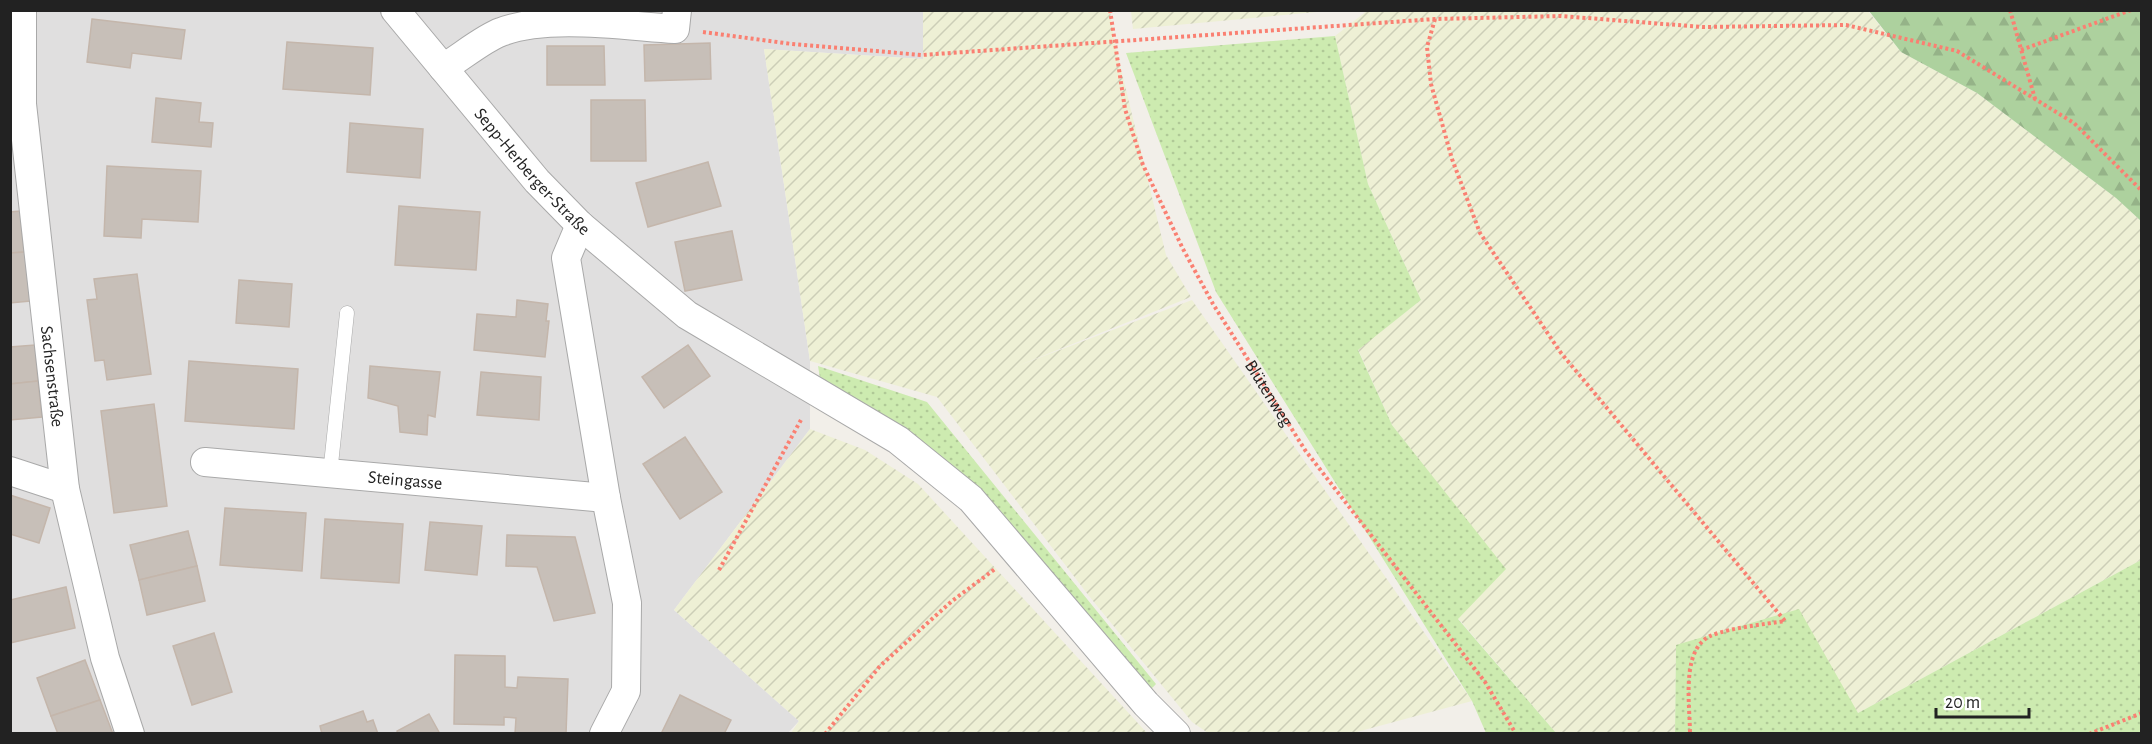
<svg xmlns="http://www.w3.org/2000/svg" width="2152" height="744" viewBox="0 0 2152 744" font-family="'Alegreya Sans',sans-serif">
<defs>
<pattern id="farmland-furrows" width="10" height="10" patternUnits="userSpaceOnUse" patternTransform="scale(1.5)"><rect width="10" height="10" fill="#eef0d5"/><path d="M-1 1l2-2M0 10L10 0M9 11l2-2" fill="none" stroke="#ccceb7"/></pattern>
<pattern id="grass-dots" width="8" height="8" patternUnits="userSpaceOnUse" patternTransform="scale(1.5)"><rect width="8" height="8" fill="#cdebb0"/><path d="M2 2h.1M6 6h.1" fill="none" stroke="#b0c997" stroke-width="1.8" stroke-linecap="round"/></pattern>
<pattern id="forest-firs" width="22" height="20" patternUnits="userSpaceOnUse" patternTransform="scale(1.5)"><rect width="22" height="20" fill="#add19e"/><path d="M5 1l3.5 6h-7zM16 11l3.5 6h-7z" fill="#95b388"/></pattern>
</defs>
<rect width="100%" height="100%" fill="#f2efe9"/>
<path fill="#e0dfdf" d="M10,11H923V59L764,49L810,361V429L674,610L799,721L788,733H11Z"/>
<g fill="url(#farmland-furrows)">
<path d="M1339,10L1133,29L1131,11V10Z"/>
<path d="M1368,10L1868,11L1901,52L1977,93L2116,198L2141,221V560L1858,713L1676,645L1675,733H1556L1458,618L1505,569L1392,425L1358,349L1421,300L1368,184L1335,36Z"/>
<path d="M923,11H1110L1114,40L1166,255L1191,297L1015,367L1192,300L1472,701L1353,733H1208L1192,722L1089,596L937,397L810,361L764,49L923,59Z"/>
<path d="M810,429L865,450L918,484L1147,733H791L799,721L674,610Z"/>
</g>
<g fill="url(#grass-dots)">
<path d="M1335,36L1368,184L1421,300L1358,350L1392,425L1506,569L1458,619L1556,733H1486L1472,701L1216,292L1126,53Z"/>
<path d="M818,366L927,402L1156,684L1149,691L980,488L905,428L820,378Z"/>
<path d="M2141,560V733H1675L1676,645L1799,609L1858,713Z"/>
</g>
<path fill="url(#forest-firs)" d="M1869,11H2141V221L2116,198L1977,93L1901,52Z"/>
<g fill="#c7bfb8" stroke="#c4b6ab" stroke-width="1.5">
<path d="M92,19L185,30L181,59L132,53L130,68L87,62Z"/>
<path d="M287,42L373,48L370,95L283,89Z"/>
<path d="M710,43L711,79L645,81L644,45Z"/>
<path d="M547,46H604L605,85H547Z"/>
<path d="M156,98L201,103L199,122L213,123L211,147L152,142Z"/>
<path d="M591,100H645L646,161H591Z"/>
<path d="M350,123L423,129L420,178L347,172Z"/>
<path d="M708,162L721,206L648,227L636,183Z"/>
<path d="M107,166L201,171L198,222L142,219L141,238L104,236Z"/>
<path d="M399,206L480,212L476,270L395,265Z"/>
<path d="M20,211L24,252L10,253V212Z"/>
<path d="M732,231L742,280L685,291L675,242Z"/>
<path d="M26,252L30,301L10,303V253Z"/>
<path d="M137,274L151,374L107,380L104,360L95,361L87,300L97,299L94,279Z"/>
<path d="M239,280L292,284L289,327L236,323Z"/>
<path d="M517,300L548,304L546,321H549L545,357L474,350L477,314L516,317Z"/>
<path d="M35,345L38,381L10,384V347Z"/>
<path d="M688,345L710,376L664,408L642,377Z"/>
<path d="M189,361L298,369L294,429L185,421Z"/>
<path d="M370,366L440,372L435,417L428,415L427,435L400,432L398,406L368,398Z"/>
<path d="M481,372L541,377L539,420L477,415Z"/>
<path d="M38,381L42,417L10,420V384Z"/>
<path d="M154,404L167,506L114,513L101,411Z"/>
<path d="M685,437L722,492L680,519L643,464Z"/>
<path d="M10,495L50,508L39,543L10,534Z"/>
<path d="M225,508L306,513L302,571L220,565Z"/>
<path d="M325,519L403,524L399,583L321,578Z"/>
<path d="M430,522L482,526L477,575L425,570Z"/>
<path d="M188,531L197,566L139,580L130,545Z"/>
<path d="M507,535L575,537L595,613L554,621L537,567L506,566Z"/>
<path d="M197,566L205,601L147,615L139,580Z"/>
<path d="M66,587L75,628L10,643V600Z"/>
<path d="M214,633L232,692L192,705L173,646Z"/>
<path d="M455,655L505,656V687L517,688L518,677L568,679L566,734H515L516,718L504,717V725L454,724Z"/>
<path d="M85,660L100,700L51,716L37,678Z"/>
<path d="M680,695L731,720L724,734H661Z"/>
<path d="M100,700L113,734H58L51,716Z"/>
<path d="M363,711L367,722L373,720L378,734H322L320,726Z"/>
<path d="M429,714L440,734H398L397,731Z"/>
</g>
<g fill="none" stroke-linecap="round" stroke-linejoin="round">
<defs>
<path id="lane" d="M330,474L347,313"/>
<g id="street">
<path id="s2" d="M22,10V104L65,489L105,658L130,734"/>
<path id="s3" d="M395,10L537,181L580,225L687,315L898,440L971,499L1146,704L1176,734"/>
<path d="M443,68C460,58 484,38 501,32C548,14 625,26 675,29L677,10"/>
<path d="M580,225L566,258L606,498L627,603L626,691L604,734"/>
<path id="s4" d="M205,462L606,498"/>
<path d="M10,471L65,489"/>
</g>
</defs>
<use href="#lane" stroke="#a9a9a9" stroke-width="15"/>
<use href="#street" stroke="#a9a9a9" stroke-width="30"/>
<g stroke="#fa8072" stroke-width="4" stroke-dasharray="3 3" stroke-linecap="butt">
<path id="s1" d="M1110,10L1125,109L1143,165L1183,249L1213,304L1305,450L1485,682L1516,734"/>
<path d="M2010,10L2035,99"/>
<path d="M1435,19L1427,47L1431,84L1452,159L1480,233L1561,353L1785,621C1768,624 1715,629 1704,640C1682,658 1690,707 1690,734"/>
<path d="M703,32L792,44L922,55L1435,19L1561,16L1703,27L1846,25L1957,51L2074,123L2142,191"/>
<path d="M2021,50L2131,10"/>
<path d="M719,570L802,418"/>
<path d="M825,734L880,666L952,601L995,569"/>
<path d="M2089,734L2142,713"/>
</g>
<use href="#lane" stroke="#fff" stroke-width="14"/>
<use href="#street" stroke="#fff" stroke-width="28"/>
</g>
<g text-anchor="middle" stroke-width="4.5" stroke-linejoin="round" paint-order="stroke">
<g font-size="18" fill="#222" stroke="#fff">
<text dy="6" stroke="none"><textPath href="#s3" startOffset="212">Sepp-Herberger-Straße</textPath></text>
<text dy="6" stroke="none"><textPath href="#s2" startOffset="368">Sachsenstraße</textPath></text>
<text dy="6" stroke="none"><textPath href="#s1" startOffset="420">Blütenweg</textPath></text>
<text dy="6" stroke="none"><textPath href="#s4" startOffset="201">Steingasse</textPath></text>
</g>
</g>
<rect width="2152" height="744" fill="none" stroke="#222222" stroke-width="24"/>
<path d="M1936 708v9h93v-9" fill="none" stroke="#222222" stroke-width="3"/>
<text x="1945" y="708" font-size="18" fill="#222222" stroke="#ffffff" stroke-width="4.5" paint-order="stroke">20 m</text>
</svg>
